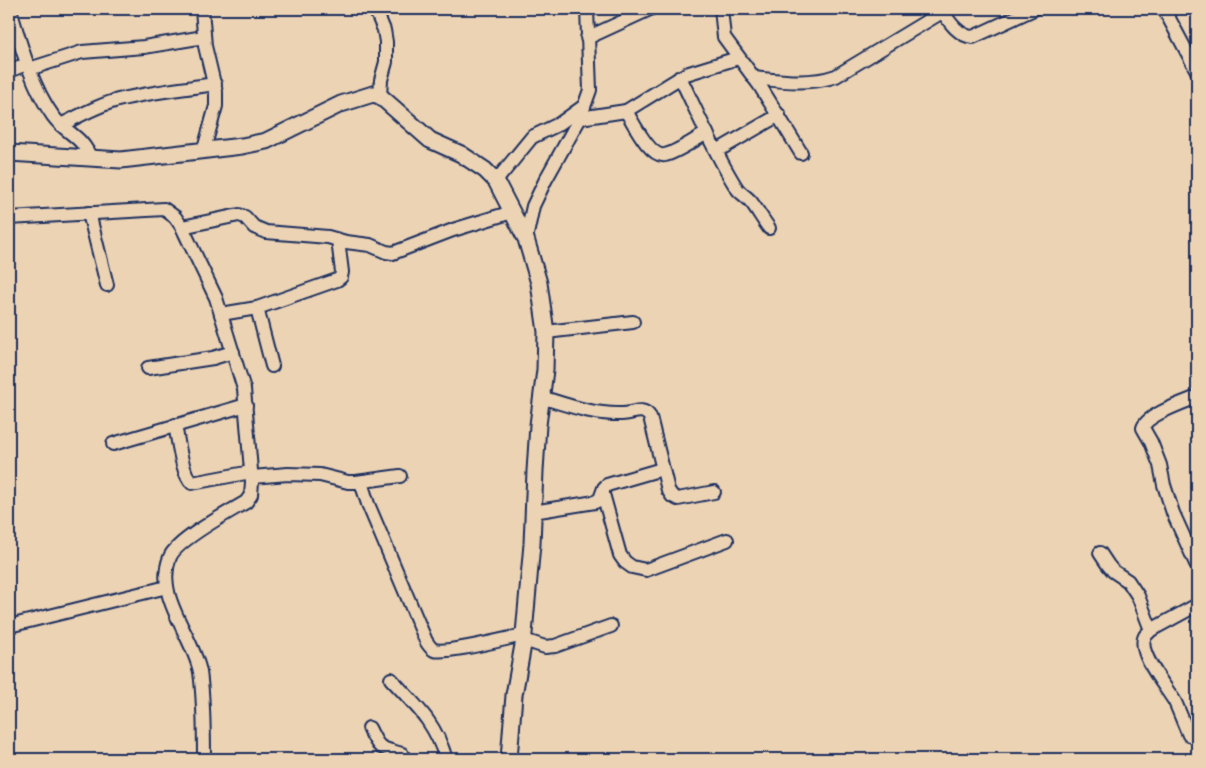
<svg xmlns="http://www.w3.org/2000/svg" width="1206" height="768" viewBox="0 0 1206 768" font-family="'Architects Daughter',sans-serif">
<rect width="100%" height="100%" fill="#ecd3b4"/>
<filter id="ink" filterUnits="userSpaceOnUse"><feTurbulence type="fractalNoise" baseFrequency=".02" numOctaves="2"/><feDisplacementMap in="SourceGraphic" scale="10" xChannelSelector="R" yChannelSelector="G"/><feConvolveMatrix kernelMatrix="1 2 1 2 8 2 1 2 1" color-interpolation-filters="sRGB"/></filter>
<g filter="url(#ink)">
<g fill="none" stroke-linecap="round" stroke-linejoin="round">
<defs>
<g id="minor">
<path d="M10,9C20,43 32,87 53,116C66,134 82,135 91,159"/>
<path d="M202,9L205,46L216,92V106L204,149"/>
<path d="M375,9L384,30L386,42V62L381,80L380,96"/>
<path d="M721,9L724,37L760,86L801,153"/>
<path d="M1164,9L1197,71"/>
<path d="M943,12C950,23 959,36 973,37L1034,9"/>
<path d="M587,38L650,9"/>
<path d="M29,69L82,52L144,47L204,37"/>
<path d="M9,71L27,64"/>
<path d="M680,77C698,114 714,152 736,187C740,194 747,196 752,203C758,211 763,220 769,228"/>
<path d="M754,78C782,81 810,85 836,76L947,9"/>
<path d="M626,111C633,122 650,158 665,155C676,153 696,139 707,133"/>
<path d="M580,118L626,111L686,74L738,58"/>
<path d="M61,125C79,116 98,105 118,100C149,92 183,89 215,84"/>
<path d="M717,151L779,115"/>
<path d="M496,181L532,137L559,124L584,106"/>
<path d="M89,213L107,285"/>
<path d="M9,218L164,209L175,217L182,227L216,298L244,389L252,482L251,495L246,502C229,512 177,540 170,557C154,597 193,635 200,672C204,701 204,730 204,759"/>
<path d="M182,227L239,215L245,217L254,227L266,232L328,237L346,242L370,245L386,252L393,253L453,230L512,212"/>
<path d="M526,239L533,206L546,179L580,118L590,90L587,9"/>
<path d="M257,308L272,366"/>
<path d="M221,314L257,308L337,280L341,277L342,272L338,240"/>
<path d="M546,332L633,322"/>
<path d="M148,368L213,358L233,352"/>
<path d="M541,397C567,405 594,415 622,414C633,414 643,406 650,417L668,490L672,496L678,499L714,492"/>
<path d="M1197,397C1185,402 1146,415 1143,428L1151,442L1160,465L1164,485L1173,513L1197,566"/>
<path d="M175,425C178,439 182,475 192,483L251,472"/>
<path d="M113,444L246,405"/>
<path d="M252,477L288,474L320,475L348,482H356L400,476"/>
<path d="M361,482L368,504L426,641C428,644 430,648 434,650C447,654 508,638 524,635"/>
<path d="M603,494L620,555L625,562L632,567L646,570L727,540"/>
<path d="M533,512L595,502L600,499L604,488L607,485L662,469"/>
<path d="M1100,553L1108,565L1113,571L1128,581L1138,596L1151,630"/>
<path d="M9,626L167,587"/>
<path d="M524,640L545,647L555,646L611,626"/>
<path d="M391,679C417,707 435,722 446,759"/>
<path d="M369,728C380,751 379,747 402,754L405,759"/>
<path d="M1189,735C1184,724 1180,713 1175,702C1167,688 1136,652 1145,636C1147,634 1149,632 1151,630L1197,605"/>
</g>
<path id="tertiary" d="M9,153L121,160L242,146L266,141L341,104L373,94L380,96L430,140L461,154L485,170L496,181L526,239L539,283L546,332L545,370L538,425L535,471L532,544L523,645L514,695L509,759"/>
</defs>
<use href="#minor" stroke="#1b2f5e" stroke-width="16"/>
<use href="#tertiary" stroke="#1b2f5e" stroke-width="19"/>
<use href="#minor" stroke="#ecd3b4" stroke-width="12"/>
<use href="#tertiary" stroke="#ecd3b4" stroke-width="15"/>
</g>
</g>
<rect width="1206" height="768" fill="none" stroke="#ecd3b4" stroke-width="30"/>
<rect x="15" y="15" width="1176" height="738" fill="none" stroke="#1b2f5e" stroke-width="2" filter="url(#ink)"/>
</svg>
